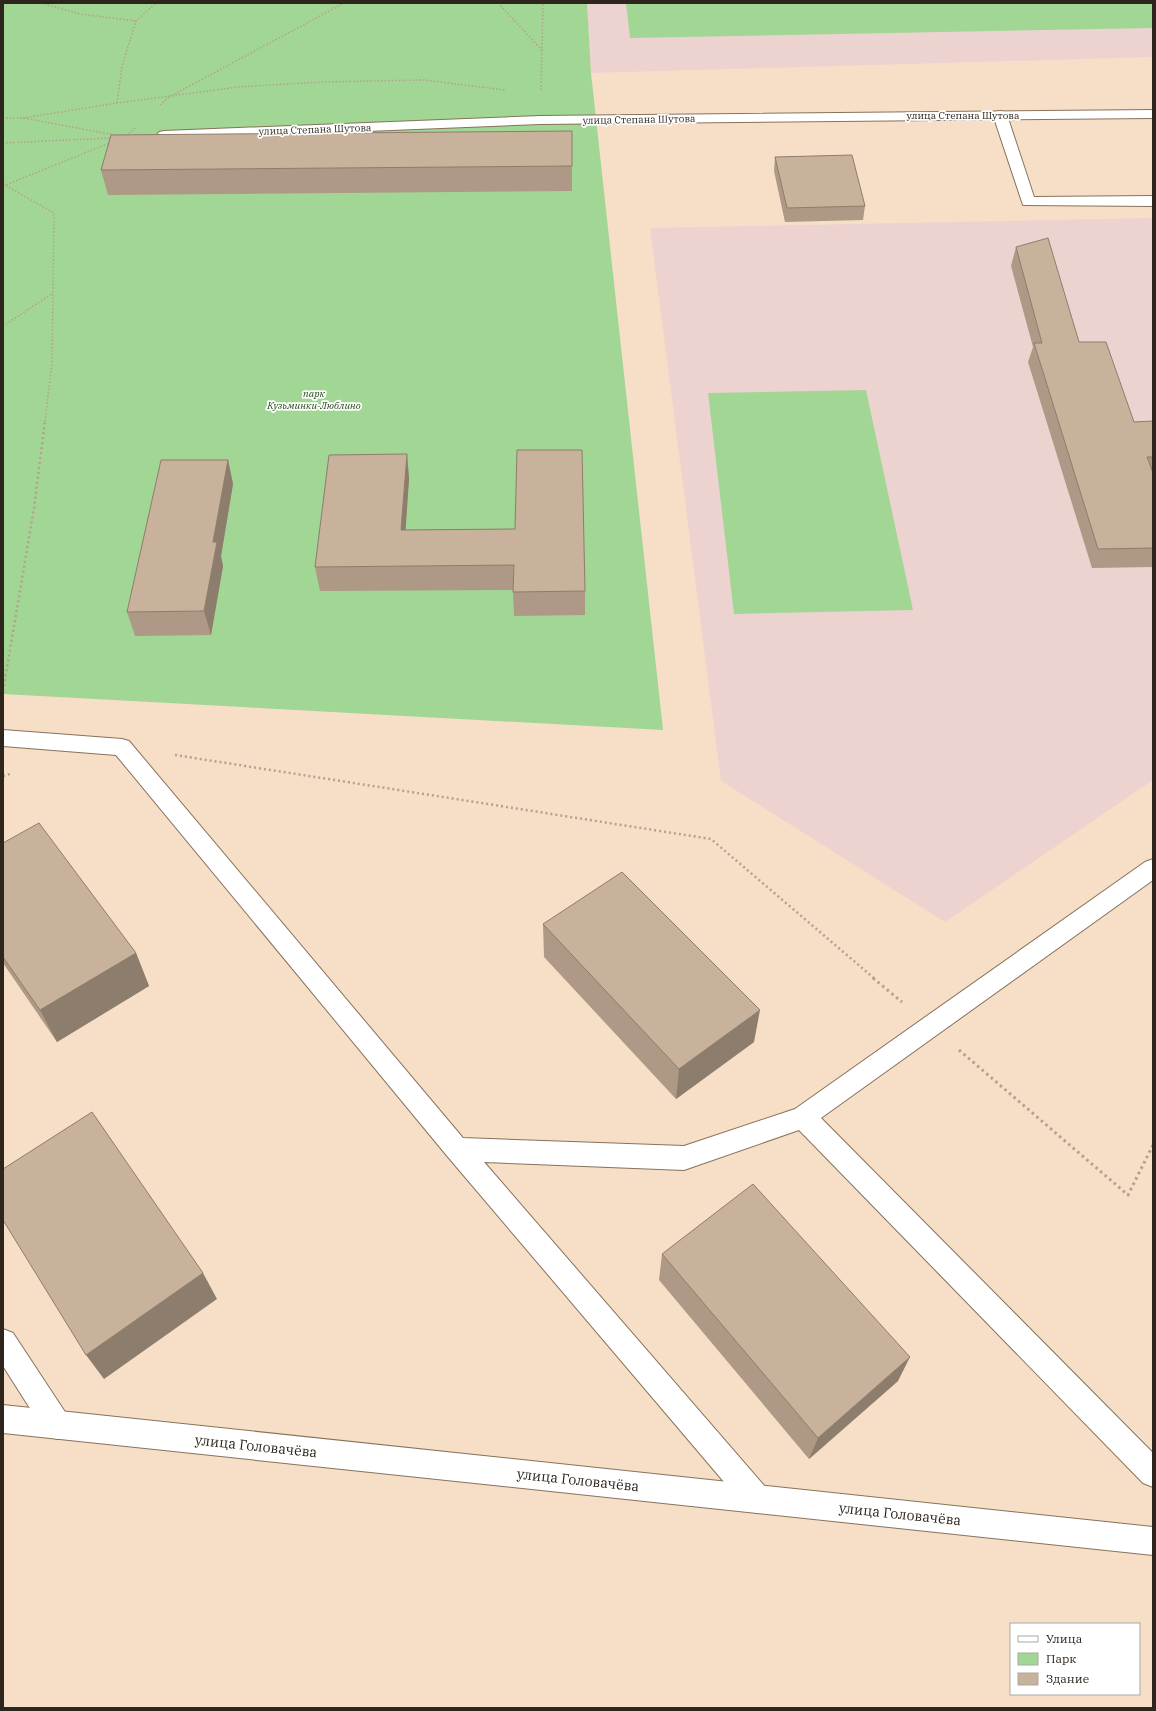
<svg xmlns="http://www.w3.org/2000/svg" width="1156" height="1711" viewBox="0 0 1156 1711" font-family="'IBM Plex Serif',serif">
<rect width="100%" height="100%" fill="#f6dfc6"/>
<g fill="#edd3cf">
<path d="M587,3H1153V57L591,73Z"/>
<path d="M1153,218V780L945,922L721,781L650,228Z"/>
</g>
<g fill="#a2d694">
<path d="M3,3H587L591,73L663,730L3,694Z"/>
<path d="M626,3H1153V28L630,38Z"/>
<path d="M866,390L913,610L734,614L708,393Z"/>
</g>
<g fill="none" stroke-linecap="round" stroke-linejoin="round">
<defs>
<g id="service">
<path d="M1000,111L1005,112L1007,115L1034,197L1153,196V206L1023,205L993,115L995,112Z"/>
<path d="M3,730L122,739L129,741L463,1138L684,1146L795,1109L1145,862L1153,859V880L821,1118L1153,1453V1487L1143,1483L799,1130L684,1170L484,1162L767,1489L771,1499L767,1509L757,1513L747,1509L448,1157L116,755L3,746Z"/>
<path d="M3,1329L13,1333L67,1415L71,1425L67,1435L57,1439L47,1435L3,1366Z"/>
</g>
<g id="minor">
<path d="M1153,110V118L540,124L164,139L159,138L157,135L159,132L164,131L540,116Z"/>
<path d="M3,1405L1153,1527V1555L3,1433Z"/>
</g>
</defs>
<use href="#service" stroke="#87725c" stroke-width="2"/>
<use href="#minor" stroke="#87725c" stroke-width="2"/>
<g stroke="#b3a18d" stroke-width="1.5" stroke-dasharray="1.5 2" stroke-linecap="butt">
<path d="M41,3L80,14L136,21"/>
<path d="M498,3L542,50"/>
<path d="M541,90L543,3"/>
<path d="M117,103L122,66L136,21L156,3"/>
<path d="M160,105L169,97L344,3"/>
<path d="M3,118H23L115,135"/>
<path d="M23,118L117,103L238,87L321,82L424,80L505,90"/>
<path d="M126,136L135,128"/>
<path d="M3,143L112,138"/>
<path d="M3,184L54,213L52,362L45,422"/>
<path d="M3,186L110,143"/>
<path d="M3,326L53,293"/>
</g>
<g stroke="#b3a18d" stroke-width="2.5" stroke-dasharray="2 3" stroke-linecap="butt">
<path d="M3,691L34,508L45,421"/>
<path d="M175,755L711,839L875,979"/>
<path d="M3,776L10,774"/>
</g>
<g stroke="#b3a18d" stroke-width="3" stroke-dasharray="2.5 3.5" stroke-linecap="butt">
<path d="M873,978L902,1002"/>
<path d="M959,1050L1128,1195L1153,1145"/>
</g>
<use href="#service" fill="#fff" fill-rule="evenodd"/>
<use href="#minor" fill="#fff" fill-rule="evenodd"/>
</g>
<g fill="#ad9985">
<path d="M572,131V191L108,195L101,170Z"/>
<path d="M775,157L865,206L863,220L785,222L774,171Z"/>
<path d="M1016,247L1079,342L1134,422L1153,421V567L1092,568L1028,362L1033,347L1011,266Z"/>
<path d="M407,454L409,479L405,530L515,529L585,591V615L514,616L513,590L320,591L315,567Z"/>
<path d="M228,460L233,484L221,556L223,566L211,635L135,636L127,612Z"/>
<path d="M3,843L136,953L149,986L57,1042L3,963Z"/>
<path d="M543,924L754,1042L676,1099L544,957Z"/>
<path d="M662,1254L898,1381L809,1459L659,1280Z"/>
</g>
<g fill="#8d7d6c">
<path d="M407,454L409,479L404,554L401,530Z"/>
<path d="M228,460L233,484L221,556L223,566L211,635L204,611L213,542Z"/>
<path d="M136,953L149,986L57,1042L40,1010Z"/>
<path d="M760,1010L754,1042L676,1099L679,1069Z"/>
<path d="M203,1273L217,1299L104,1379L86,1355Z"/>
<path d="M910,1357L898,1381L809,1459L818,1438Z"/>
</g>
<g fill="#c9b29b" stroke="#8d7d6c">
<path d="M572,131V166L101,170L111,135Z"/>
<path d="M852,155L865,206L787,208L775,157Z"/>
<path d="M1048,238L1079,342H1106L1134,422L1153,421V457H1147L1153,473V548L1098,549L1034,343H1042L1016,247Z"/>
<path d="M517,450H582L585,591L513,592L514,565L315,567L329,455L407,454L401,530L515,529Z"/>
<path d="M161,460H228L213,542H217L204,611L127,612Z"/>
<path d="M39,823L136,953L40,1010L3,957V843Z"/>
<path d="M622,872L760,1010L679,1069L543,924Z"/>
<path d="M92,1112L203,1273L86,1355L3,1220V1169Z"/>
<path d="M753,1184L910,1357L818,1438L662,1254Z"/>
</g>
<g text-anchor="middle" stroke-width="3.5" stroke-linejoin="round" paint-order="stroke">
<g font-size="10" fill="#2e261d" stroke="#fff">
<text x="963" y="119">улица Степана Шутова</text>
<text transform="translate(639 119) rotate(-1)" y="4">улица Степана Шутова</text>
<text transform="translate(315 129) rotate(-2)" y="4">улица Степана Шутова</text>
</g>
<g font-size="10" font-style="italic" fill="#224816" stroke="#fff">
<text x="314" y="397">парк<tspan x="314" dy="12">Кузьминки-Люблино</tspan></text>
</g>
<g font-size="14" fill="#2e261d" stroke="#fff">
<text transform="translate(256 1446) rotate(6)" y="5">улица Головачёва</text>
<text transform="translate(578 1480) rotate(6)" y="5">улица Головачёва</text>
<text transform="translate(900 1514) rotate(6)" y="5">улица Головачёва</text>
</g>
</g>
<rect width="1156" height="1711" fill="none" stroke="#2e261d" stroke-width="8"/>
<rect x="1010" y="1623" width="130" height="72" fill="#ffffff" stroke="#aba8a5"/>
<rect x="1018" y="1636" width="20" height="6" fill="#ffffff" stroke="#aba8a5"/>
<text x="1046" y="1643" font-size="12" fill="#2e261d">Улица</text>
<rect x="1018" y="1653" width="20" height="12" fill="#a2d694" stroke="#aba8a5"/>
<text x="1046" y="1663" font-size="12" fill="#2e261d">Парк</text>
<rect x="1018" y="1673" width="20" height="12" fill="#c9b29b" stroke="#aba8a5"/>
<text x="1046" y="1683" font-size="12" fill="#2e261d">Здание</text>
</svg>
